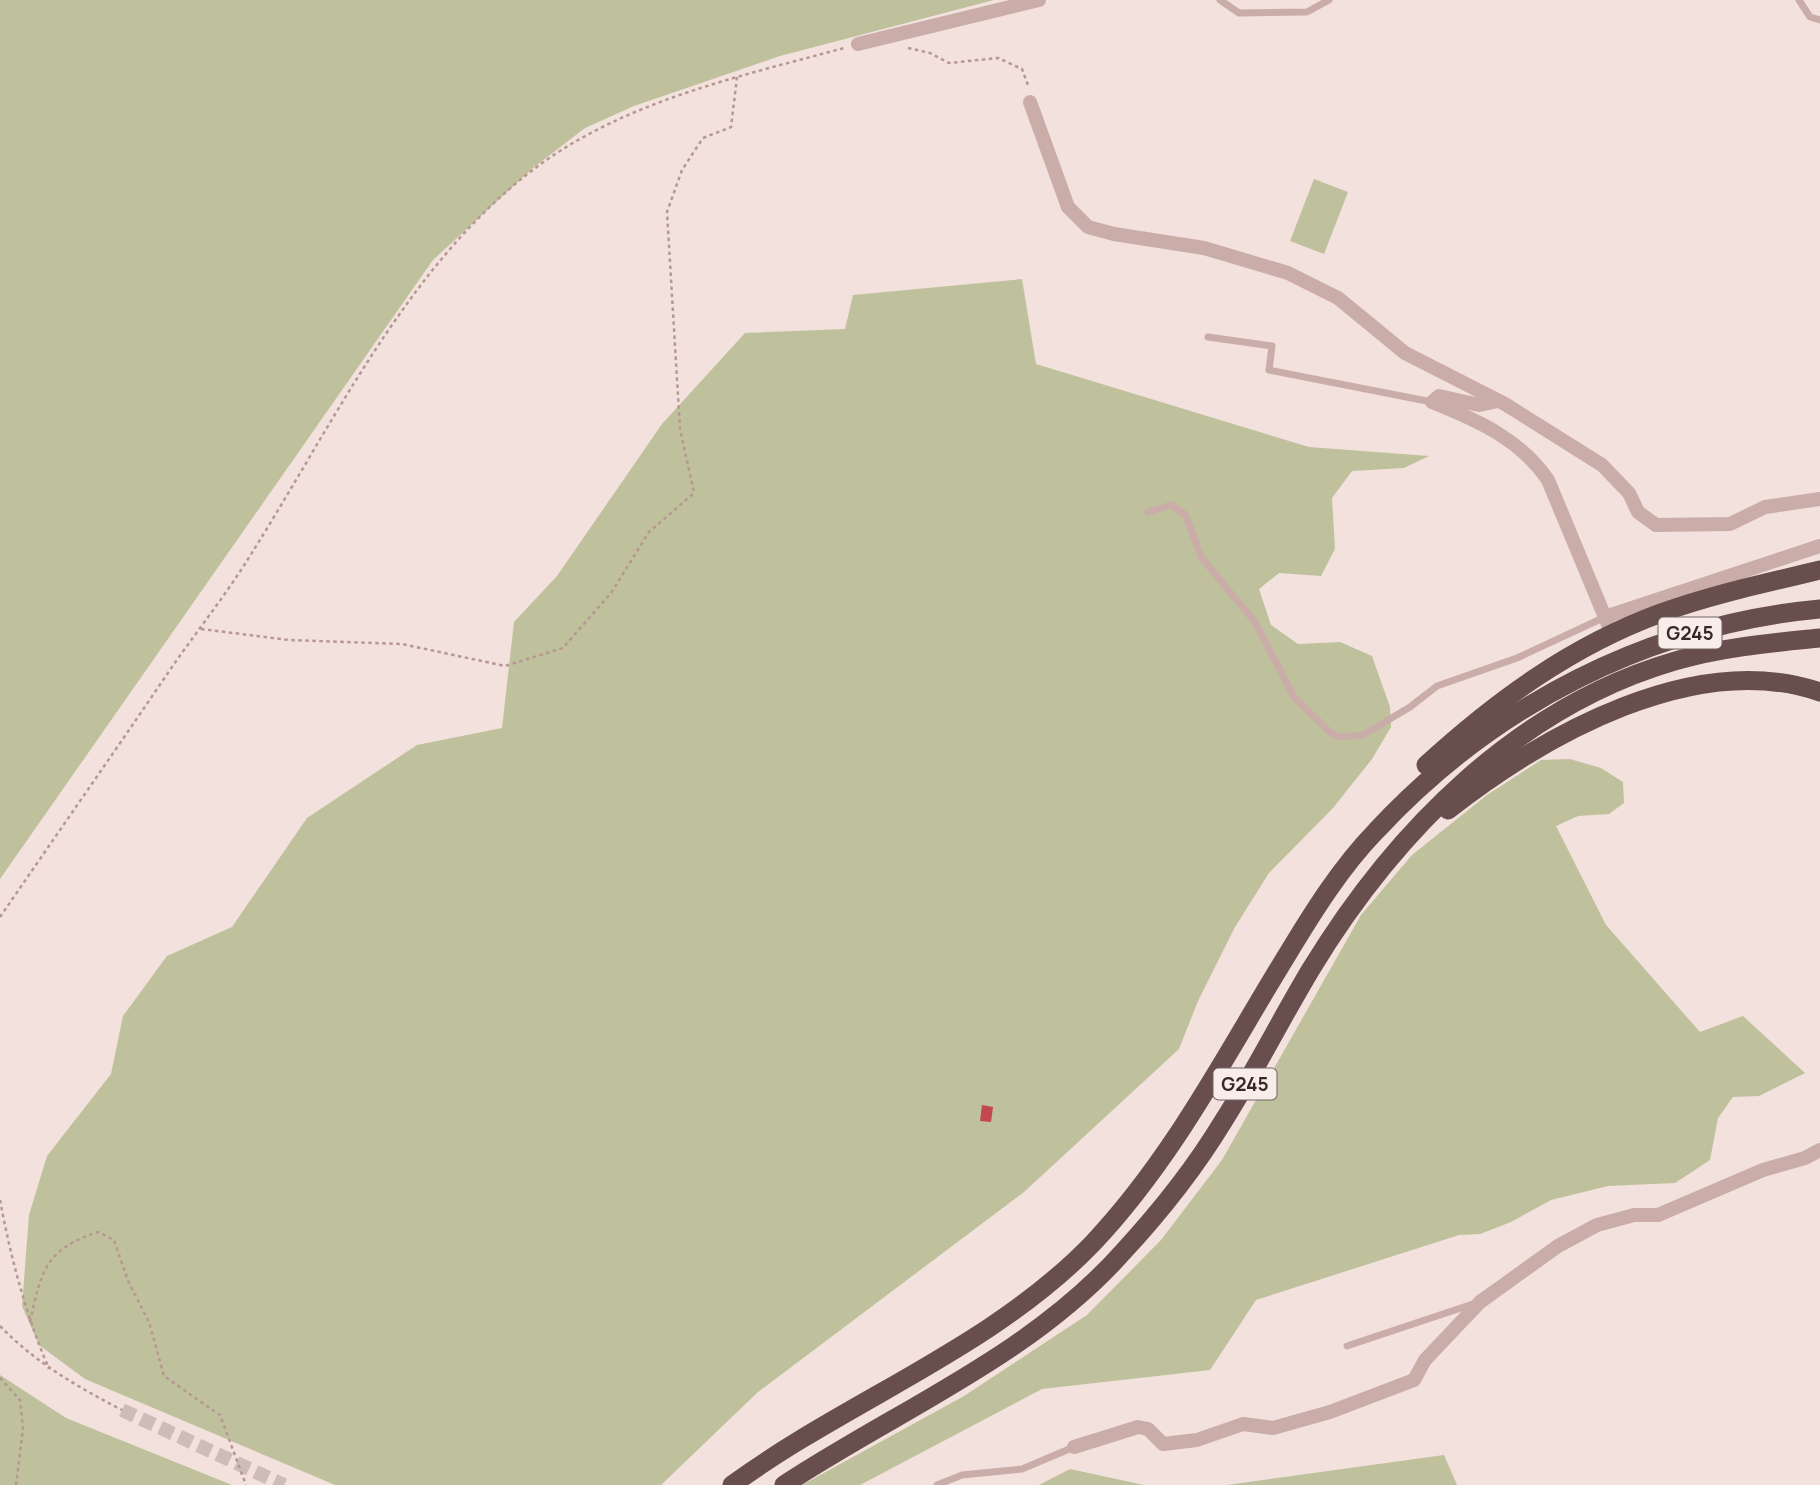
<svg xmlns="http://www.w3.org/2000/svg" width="1820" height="1485" viewBox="0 0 1820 1485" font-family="Manrope,sans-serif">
<rect width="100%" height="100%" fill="#f2e1dc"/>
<g fill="#bfc19c">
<path d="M0,0H994L780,56L634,106L585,128L533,168L433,260L0,879Z"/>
<path d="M1314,179L1348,192L1324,254L1290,241Z"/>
<path d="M1022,279L1036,364L1309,447L1429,456L1404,468L1352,471L1332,498L1335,549L1321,576L1279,573L1259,589L1271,625L1298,644L1340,642L1372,656L1390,707L1391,727L1372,759L1333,808L1269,873L1235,927L1198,1001L1179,1049L1024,1192L758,1392L661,1485H335L85,1379L39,1345L22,1306L29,1215L47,1156L111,1074L123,1016L167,956L232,927L307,818L417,745L502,728L514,622L557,576L662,424L745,333L845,329L853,295Z"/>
<path d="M1570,759L1601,768L1623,782L1624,803L1609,814L1578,816L1556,826L1606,925L1700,1032L1743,1016L1805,1073L1759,1096L1733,1097L1718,1118L1710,1160L1675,1183L1608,1186L1551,1200L1511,1222L1480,1234L1459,1235L1256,1300L1210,1370L1042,1389L860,1485H802L964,1396L1087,1315L1161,1240L1222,1160L1361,915L1412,855L1487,795L1541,760Z"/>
<path d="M0,1375L66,1418L232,1485H0Z"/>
<path d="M1444,1455L1457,1485H1227Z"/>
<path d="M1070,1469L1144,1485H1039Z"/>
</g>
<path fill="#c4484f" d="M982,1105L993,1107L991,1122L980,1121Z"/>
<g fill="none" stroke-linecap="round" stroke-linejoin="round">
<path stroke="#cdbcb8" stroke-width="14" stroke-dasharray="14 7" stroke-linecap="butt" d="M122,1410L284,1485"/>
<g stroke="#b69792" stroke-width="2.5" stroke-dasharray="3.5 3.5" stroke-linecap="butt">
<path d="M908,48L930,53L949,63L998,58L1022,69L1029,88"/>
<path d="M201,629L289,640L402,644L505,666L563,648L611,593L649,532L694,493L680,429L667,212L682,170L703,138L731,127L737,77"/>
<path d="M0,917C57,834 115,751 172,667C197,631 225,596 248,559C332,427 407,265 534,169C624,101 738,77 844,48"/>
<path d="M0,1200C11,1259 26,1315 49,1369"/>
<path d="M30,1322C41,1272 45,1249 98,1232L114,1240L128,1281L149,1322L164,1376L220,1415L246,1485"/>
<path d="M0,1326C36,1363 76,1386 122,1410"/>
<path d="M0,1378L20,1400L23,1428L16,1485"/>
</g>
<g stroke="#caada8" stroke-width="7">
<path d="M1220,0L1239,13L1307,12L1329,0"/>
<path d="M1799,0L1810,17L1820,20"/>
<path d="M1208,337L1272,346L1269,370L1432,402"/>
<path d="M1148,512L1171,505L1186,515L1201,557L1255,622L1294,697L1331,733L1340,737L1363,735L1410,707L1437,686L1517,658L1605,617"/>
<path d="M1347,1346L1473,1304"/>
<path d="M937,1485L962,1475L1022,1469L1074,1447"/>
</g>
<g stroke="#caada8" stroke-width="14">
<path d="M858,44L1039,0"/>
<path d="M1030,102L1068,207L1088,227L1114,234L1204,248L1288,273L1338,298L1405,353L1505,404L1602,465L1629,493L1638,512L1656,525L1730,524L1765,507L1820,499"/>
<path d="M1498,401L1479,405L1439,396L1432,402C1477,420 1520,439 1548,480L1612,634"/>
<path d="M1605,617L1820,546"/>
<path d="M1074,1447L1138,1427L1148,1429L1163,1444L1197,1440L1243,1424L1273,1428L1330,1412L1414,1380L1425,1360L1480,1302L1558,1246L1597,1225L1634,1215H1658L1763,1170L1805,1158L1820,1150"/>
</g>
<g stroke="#684e4c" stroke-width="19">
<path d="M1426,765C1496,701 1571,646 1661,613C1713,594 1767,583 1820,570"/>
<path d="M1448,810C1544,735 1695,649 1820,692"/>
<path d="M732,1485C848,1400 992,1348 1093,1243C1174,1157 1226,1054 1287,955C1313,912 1341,867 1376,831C1493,705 1649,625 1820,609"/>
<path d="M784,1485C898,1410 1030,1356 1122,1253C1160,1212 1195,1168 1224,1120C1255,1071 1281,1019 1311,969C1395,831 1517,707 1675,661C1722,647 1771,643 1820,638"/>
</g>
</g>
<g text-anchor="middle" stroke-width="7" stroke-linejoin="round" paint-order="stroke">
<g fill="#f9ede9" stroke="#716362" stroke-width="2">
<rect x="1658.5" y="617.5" width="63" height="31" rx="5"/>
<rect x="1213.5" y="1068.5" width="63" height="31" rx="5"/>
</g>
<g font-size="19" font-weight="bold" fill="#372828">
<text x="1690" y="640">G245</text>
<text x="1245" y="1091">G245</text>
</g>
</g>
</svg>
